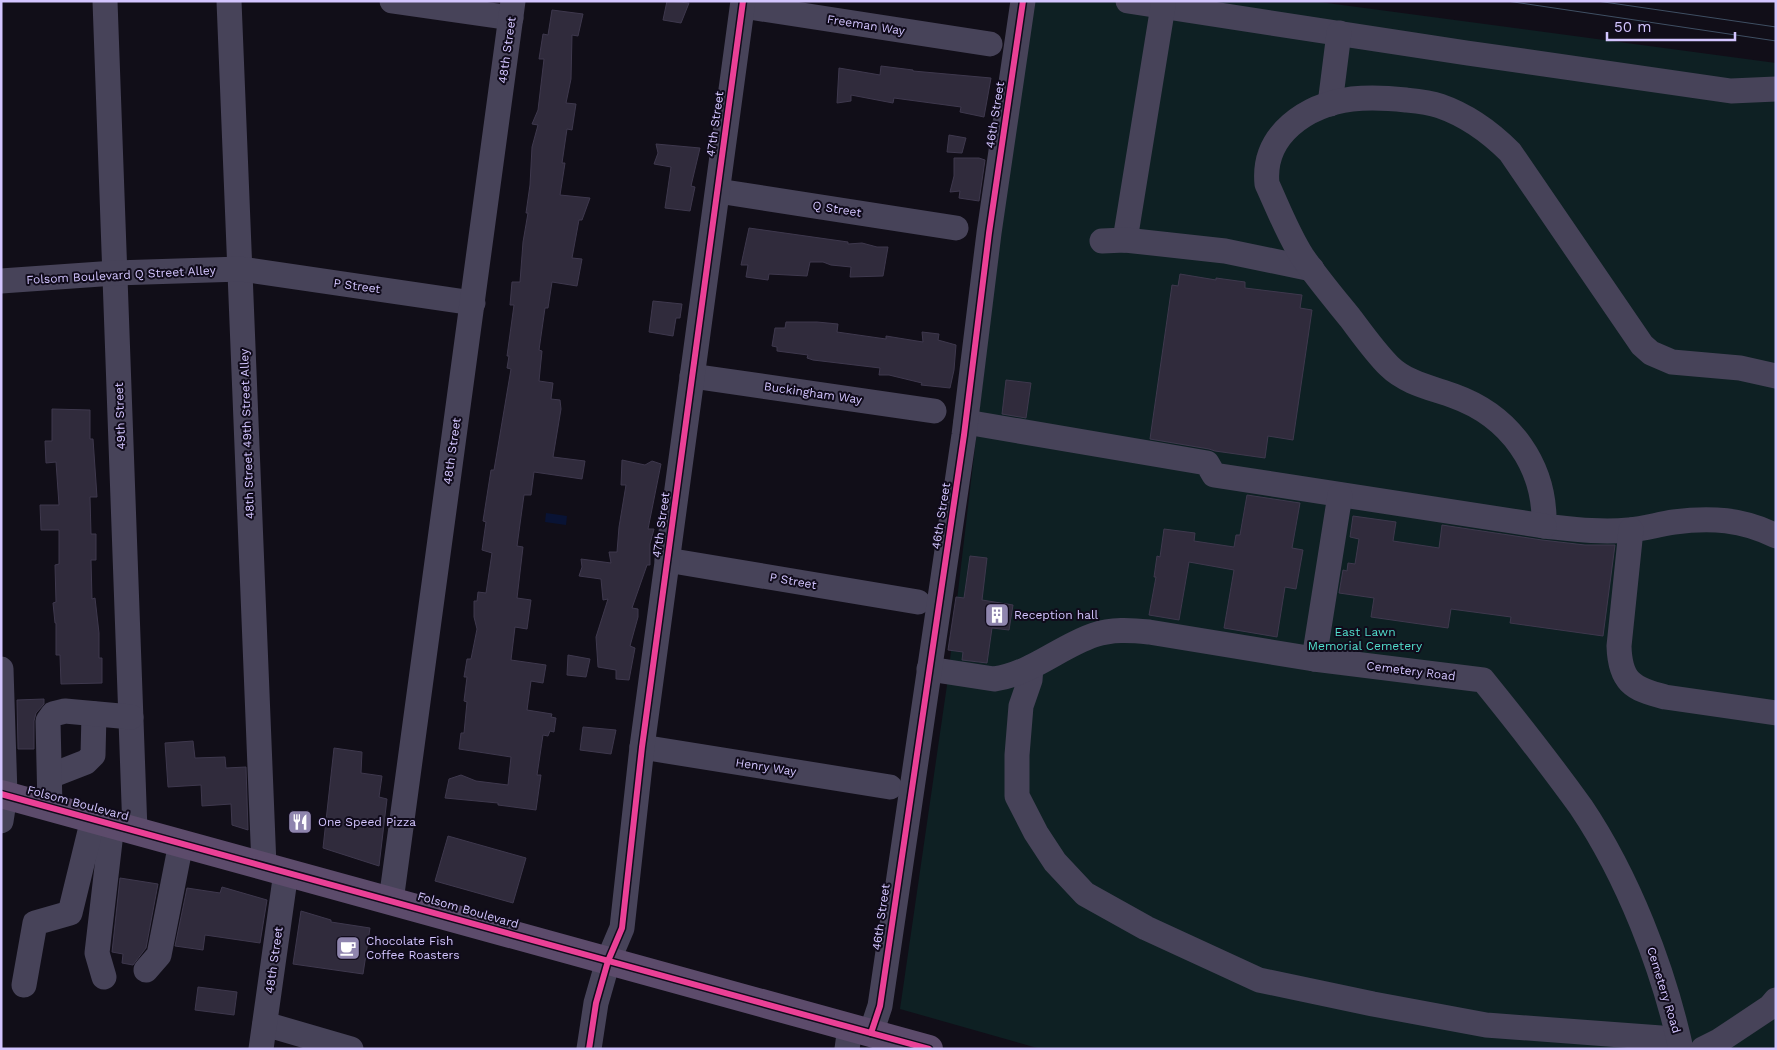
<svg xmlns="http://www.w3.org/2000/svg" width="1777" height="1050" viewBox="0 0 1777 1050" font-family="'Work Sans',sans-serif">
<rect width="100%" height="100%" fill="#110e18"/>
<path fill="#0e2023" d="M1019,1H1312L1776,63V1049H1041L900,1009L947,685L1006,184Z"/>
<path fill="#091334" d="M546,513L567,516L566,525L545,522Z"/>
<g fill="#302b3c" stroke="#3e384d">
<path d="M667,1L689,3L681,23L663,20Z"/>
<path d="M552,10L583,14L578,36L572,35L571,79L566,103L576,104L572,130L567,129L562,163H565L560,195L590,198L582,220H579L572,258L582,259L577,286L552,282L548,308H545L539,350L542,351L539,381L553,383L551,399L560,400L561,409L553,457L585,461L582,479L534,472L531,495H524L517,546L523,547L517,598L531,600L527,629L515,627L511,660L546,665L543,683L531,681L527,710L552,714L551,717L556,718L554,732L550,731L548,736L543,735L537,775H541L536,810L498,805V803L445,798L449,779L461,775L476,781L508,785L511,757L459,749L461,733H464L467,702L464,701L467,677H464L467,659H471L477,629L474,617V601H477L478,592L486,593L492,553L482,550L486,522L483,521L491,470H494L511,369L507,368L509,356H507L514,305H510L512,282H520L523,242L528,213H526L530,185L532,147L538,125L532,124L538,110L544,59H539L543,34L548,35Z"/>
<path d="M881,66L913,70V71L991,78L984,117L960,112L961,107L894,98L893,103L851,95V101L837,103L839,68L880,75Z"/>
<path d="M949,135L966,138L962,153L947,152Z"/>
<path d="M656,144L700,148L691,186L695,187L690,211L665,208L671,167L654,164L658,153Z"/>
<path d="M954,158H979L985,160L979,201L959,198L960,191L950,192L954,176Z"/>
<path d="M749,228L848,242V244L862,243L877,247H888L883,276L850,277L851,267L831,265L823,262H810L807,276L769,274L768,280L746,277L748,265H741Z"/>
<path d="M1180,274L1216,280V278L1245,282V288L1302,295L1300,308L1312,310L1293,440L1268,436L1265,458L1215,451L1209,449L1150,439L1172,285L1178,286Z"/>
<path d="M653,301L682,304L680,318H676L673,336L649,332Z"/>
<path d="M786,322H817L838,324L837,332L886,339V336L923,342L922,332L939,334L938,340L956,345L954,370L950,388L921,385L922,383L889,375H879L880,368L813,360L807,358L808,355L777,351V347L772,346L775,328H785Z"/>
<path d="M1006,380L1031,383L1026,418L1002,414Z"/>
<path d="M52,409L90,410V439H93L97,497H90L91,534H96V560H91L92,599L95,598L99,633V658H102V683L61,684L60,655H56V623H55L53,603L56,602L55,565L59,564V530H41L40,505H59L56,462L46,463L45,441H52Z"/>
<path d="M622,460L645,465L652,461L661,464L648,529H654L650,544V565H647L632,608L638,609V617L630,646L635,648L629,680L616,679V670L598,667L596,637L608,599L603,600L601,579L579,576L582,567L581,559L611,563L609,552H617L619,527L626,485H621Z"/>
<path d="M1247,495L1300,503L1292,548L1303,550L1296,589L1285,587L1277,637L1224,628L1234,570L1189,562L1179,620L1149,615L1156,577H1154L1157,556L1160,557L1164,529L1195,533L1194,541L1234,547L1236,535H1240Z"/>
<path d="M1353,516L1396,522L1393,541L1439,548L1442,525L1542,540L1585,545H1615L1603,636L1510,623L1511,617L1451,609L1448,628L1371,617L1374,598L1339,593L1343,570L1347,571L1348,563L1355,564L1359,539L1350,537Z"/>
<path d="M970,556L987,558L982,600L1013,605L1009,630L992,628L987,663L962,660L963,652L948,650L956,597L964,598Z"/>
<path d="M568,655L590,659L586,677L567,675Z"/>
<path d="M44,699V704L36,713L34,721V749H18L17,700Z"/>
<path d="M583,727L616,730L611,754L580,750Z"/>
<path d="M193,741L195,758L225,757L226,768L246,767L248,830L232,825L231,804L202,806L201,785L168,787L165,743Z"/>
<path d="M334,748L362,752L361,773L382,776L379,797L387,799L379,866L323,848Z"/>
<path d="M448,836L526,858L513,903L435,881Z"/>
<path d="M120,878L158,884L146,948L133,965L122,963L123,954L112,952Z"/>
<path d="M222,887L267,900L260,943L205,935L203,950L175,946L187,888L220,893Z"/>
<path d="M301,911L331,920V922L370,928L363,974L293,964Z"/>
<path d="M198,987L237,992L234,1015L195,1010Z"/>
</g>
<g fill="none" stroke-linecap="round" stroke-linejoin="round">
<g stroke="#474359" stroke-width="25">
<path d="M105,1L135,831"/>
<path d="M229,1L264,866"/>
<path d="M392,1L511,18"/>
<path d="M1128,1L1467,53L1731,91L1776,89"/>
<path d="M743,6L990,44"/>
<path d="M1330,104L1339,33"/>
<path d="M718,191L956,228"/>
<path d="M1125,240L1163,6"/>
<path d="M1102,241L1125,240L1225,251L1312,269"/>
<path d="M1,281L115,273L241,269L473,303"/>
<path d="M692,376L934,411"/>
<path d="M1776,376L1740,368L1672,362L1651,353L1642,345L1510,152C1490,132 1466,115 1440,106C1429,102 1417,101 1406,100C1388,98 1370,97 1352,99C1307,105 1262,134 1267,184C1278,208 1288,234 1302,256C1317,278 1334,298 1351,319C1363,335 1375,352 1389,366C1406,383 1432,388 1454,396C1510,416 1546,466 1544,526C1572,529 1600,533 1629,530C1644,529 1659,524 1674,522C1710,517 1743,519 1776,536"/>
<path d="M966,422L1207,463L1214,475L1544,526"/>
<path d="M1631,530L1619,646C1620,681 1632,689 1665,697L1776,713"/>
<path d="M667,560L918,602"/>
<path d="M1314,659L1340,495"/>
<path d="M1031,667L1030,680L1021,706L1017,755V796L1036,833L1055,862L1085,894L1146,928L1259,980L1373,1004L1486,1025L1661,1038L1674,1049"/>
<path d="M1,669L5,795L1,821"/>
<path d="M929,669L994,679C1031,674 1059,647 1094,635C1112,629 1130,630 1149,632L1314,659L1483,680C1517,722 1550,764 1581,807C1628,877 1663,967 1681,1049"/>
<path d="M642,747L890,787"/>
<path d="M50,776L86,762L93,755L94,714"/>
<path d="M50,807L48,721L53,714L65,711L131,717"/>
<path d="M391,901L513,1"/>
<path d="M146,970L159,955L181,843"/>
<path d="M104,977L97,953L112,824"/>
<path d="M24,985L35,923L70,913L93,819"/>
<path d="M265,1024L351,1049"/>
<path d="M871,1033L880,1006L964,435L989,233L1023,1"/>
<path d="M261,1049L286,872"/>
<path d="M589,1049L596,1003L608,961L622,928L642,747L743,1"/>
<path d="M847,1049L850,1027"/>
<path d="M1703,1049L1719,1041L1770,1007L1776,1000"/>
</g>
<path stroke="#5c4b6b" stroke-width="28" d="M1,794L929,1049"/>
<g stroke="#3f4f63" stroke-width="1">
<path d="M1507,1L1776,41"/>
<path d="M1597,1L1776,27"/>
</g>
<defs>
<g id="cycleway">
<path d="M1,794L929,1049"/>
<path d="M871,1033L880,1006L964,435L989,233L1023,1"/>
<path d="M589,1049L596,1003L608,961L622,928L642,747L743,1"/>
</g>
</defs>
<use href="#cycleway" stroke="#100b1b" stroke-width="9"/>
<use href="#cycleway" stroke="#ea4096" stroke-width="6"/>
</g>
<defs>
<symbol id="building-square" viewBox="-11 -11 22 22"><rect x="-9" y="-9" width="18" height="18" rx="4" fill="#8f85ae" stroke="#100b1b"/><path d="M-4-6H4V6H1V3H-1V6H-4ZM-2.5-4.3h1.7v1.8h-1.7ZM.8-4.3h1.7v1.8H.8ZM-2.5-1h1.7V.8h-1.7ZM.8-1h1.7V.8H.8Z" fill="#fff"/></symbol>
<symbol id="restaurant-square" viewBox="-11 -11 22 22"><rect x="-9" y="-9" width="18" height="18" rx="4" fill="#8f85ae" stroke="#100b1b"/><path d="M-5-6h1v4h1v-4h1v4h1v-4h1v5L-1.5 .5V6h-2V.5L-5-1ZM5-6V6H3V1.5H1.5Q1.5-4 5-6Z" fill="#fff"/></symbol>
<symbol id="cafe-square" viewBox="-11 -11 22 22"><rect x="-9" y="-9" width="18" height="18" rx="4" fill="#8f85ae" stroke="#100b1b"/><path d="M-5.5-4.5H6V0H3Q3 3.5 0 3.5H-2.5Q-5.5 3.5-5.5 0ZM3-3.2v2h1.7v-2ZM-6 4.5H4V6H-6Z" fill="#fff"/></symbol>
</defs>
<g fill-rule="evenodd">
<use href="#building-square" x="983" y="601" width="28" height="28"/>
<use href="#restaurant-square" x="286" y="808" width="28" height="28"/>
<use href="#cafe-square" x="334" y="934" width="28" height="28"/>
</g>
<g text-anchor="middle" stroke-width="4" stroke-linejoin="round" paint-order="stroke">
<g font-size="12" fill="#d3c5ff" stroke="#100b1b">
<text transform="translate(866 25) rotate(9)" y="4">Freeman Way</text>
<text transform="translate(507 50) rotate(-82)" y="4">48th Street</text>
<text transform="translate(995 115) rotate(-81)" y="4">46th Street</text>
<text transform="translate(715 124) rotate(-82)" y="4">47th Street</text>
<text transform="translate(837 209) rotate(9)" y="4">Q Street</text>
<text transform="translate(121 275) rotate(-3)" y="4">Folsom Boulevard Q Street Alley</text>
<text transform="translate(357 286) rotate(8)" y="4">P Street</text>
<text transform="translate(813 393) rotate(8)" y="4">Buckingham Way</text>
<text transform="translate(120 416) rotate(-92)" y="4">49th Street</text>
<text transform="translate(247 434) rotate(-92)" y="4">48th Street 49th Street Alley</text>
<text transform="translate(452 451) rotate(-82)" y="4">48th Street</text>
<text transform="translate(941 516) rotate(-81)" y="4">46th Street</text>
<text transform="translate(661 525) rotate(-82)" y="4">47th Street</text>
<text transform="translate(793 581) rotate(10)" y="4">P Street</text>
<text transform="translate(1411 671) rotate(7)" y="4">Cemetery Road</text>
<text transform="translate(766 767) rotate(9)" y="4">Henry Way</text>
<text transform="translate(78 803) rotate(15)" y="4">Folsom Boulevard</text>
<text transform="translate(468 910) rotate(16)" y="4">Folsom Boulevard</text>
<text transform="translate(881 917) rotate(-82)" y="4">46th Street</text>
<text transform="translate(274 960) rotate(-82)" y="4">48th Street</text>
<text transform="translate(1664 990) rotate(73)" y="4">Cemetery Road</text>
</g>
<g font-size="12" fill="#d3c5ff" stroke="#100b1b" text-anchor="start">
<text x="1014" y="619">Reception hall</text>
<text x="318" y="826">One Speed Pizza</text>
<text x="366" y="945">Chocolate Fish<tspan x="366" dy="14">Coffee Roasters</tspan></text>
</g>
<g font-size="12" fill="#52dfcd" stroke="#100b1b">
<text x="1365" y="636">East Lawn<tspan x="1365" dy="14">Memorial Cemetery</tspan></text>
</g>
</g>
<rect width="1777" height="1050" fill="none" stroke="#d3c5ff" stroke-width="5"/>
<path d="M1607 32v8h128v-8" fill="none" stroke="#d3c5ff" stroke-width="2.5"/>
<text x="1614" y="32" font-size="15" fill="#d3c5ff" stroke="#100b1b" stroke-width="4" paint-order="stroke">50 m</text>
</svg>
